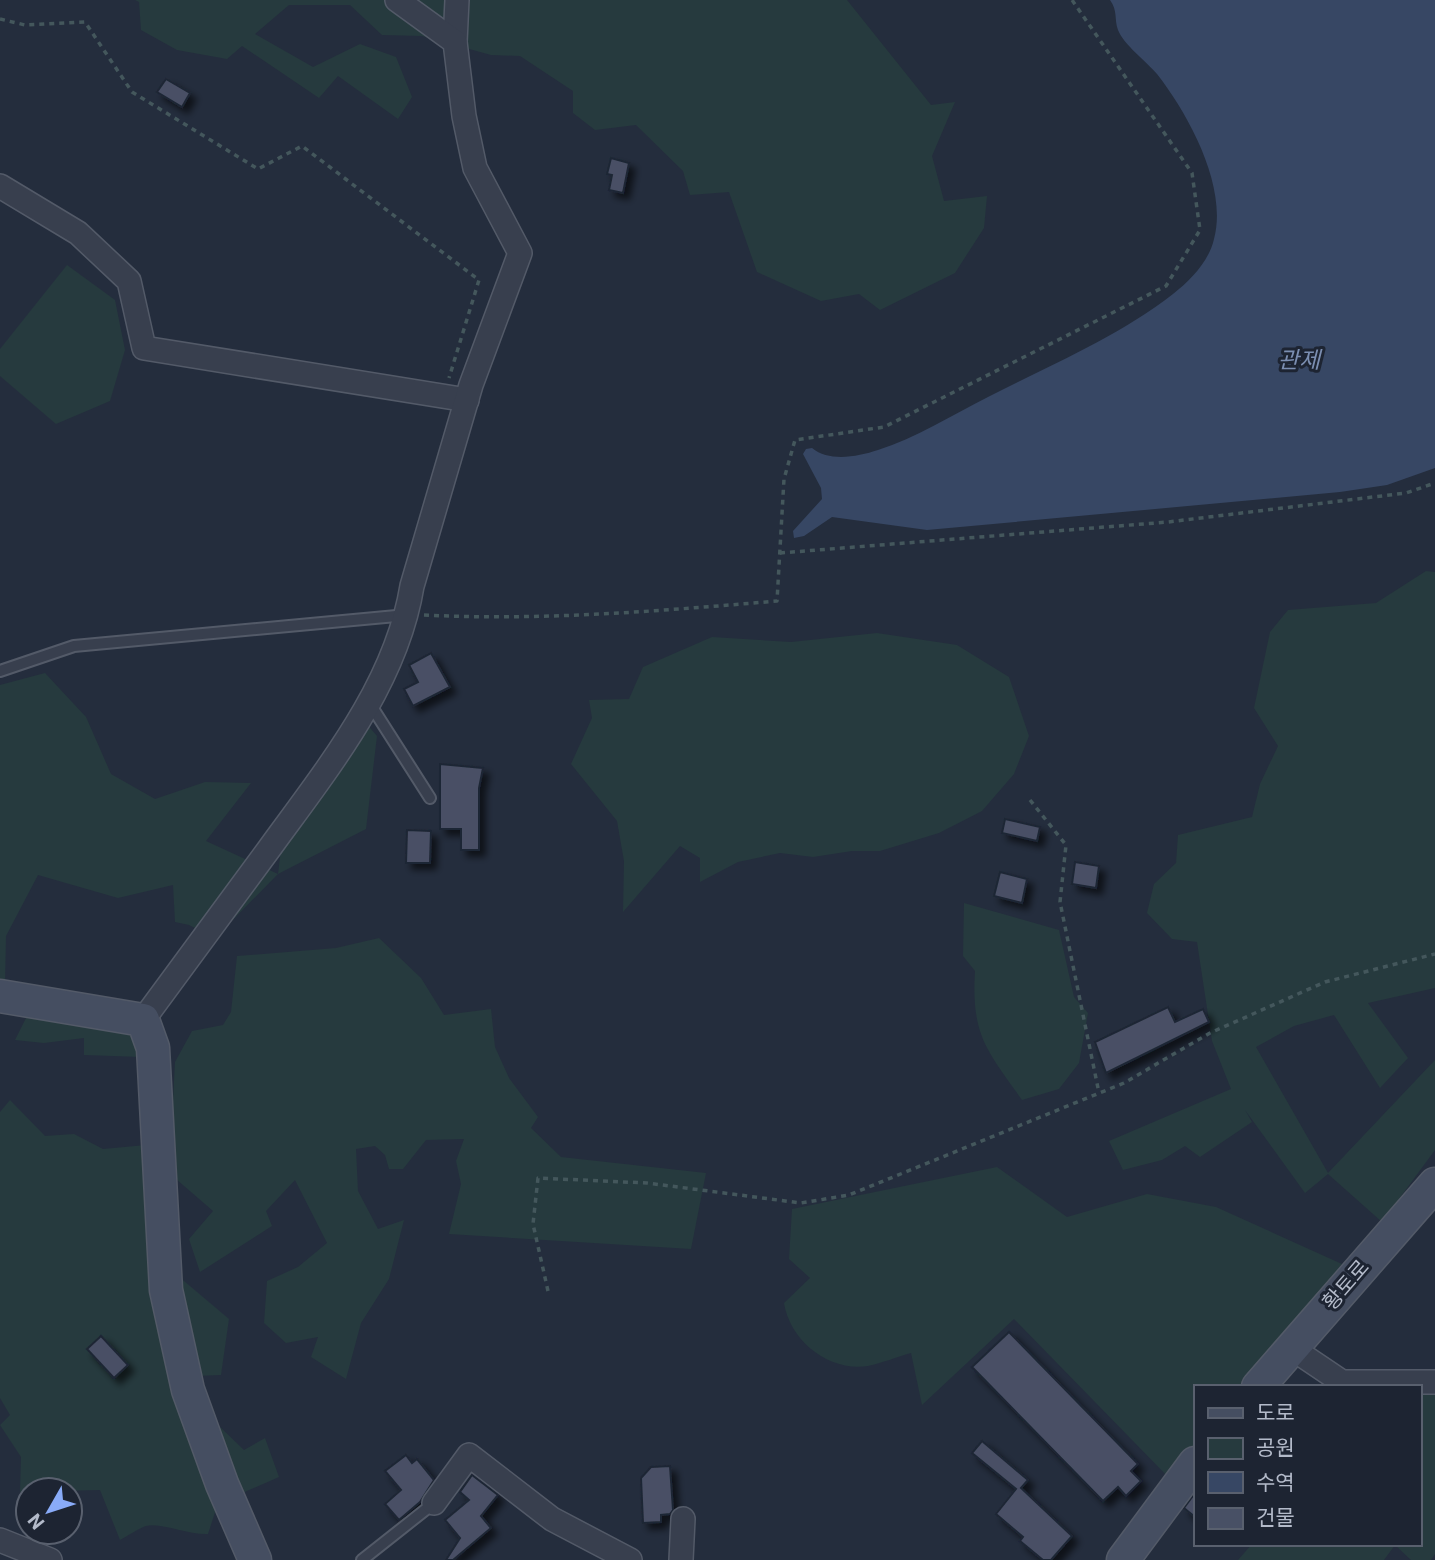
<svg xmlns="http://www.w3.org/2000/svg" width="1435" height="1560" viewBox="0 0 1435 1560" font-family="Roboto,'Noto Sans KR',sans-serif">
<defs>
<filter id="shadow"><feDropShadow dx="6" dy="6" stdDeviation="3.5" flood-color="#0009"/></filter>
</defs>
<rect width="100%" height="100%" fill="#242d3d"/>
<g fill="#263a3e">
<path d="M135,0H847L931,105L955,102L932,156L944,201L987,196L984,228L955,273L880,310L859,294L821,301L757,272L729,192L690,195L683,171L636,125L595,130L573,113V91L520,56L491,55L422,36L382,35L350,5H289L255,34L313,67L360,44L396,57L412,97L398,119L338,76L319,98L242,46L227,59L177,50L141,30L139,2Z"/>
<path d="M67,265L115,300L125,350L110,401L56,424L0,376V349Z"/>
<path d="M1426,571L1435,572V988L1368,1003L1408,1058L1380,1088L1334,1015L1294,1026L1256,1047L1328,1173L1435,1060V1150L1382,1222L1328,1174L1305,1193L1245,1110L1252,1122L1200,1157L1185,1146L1162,1160L1123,1170L1109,1141L1231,1089L1212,1041L1197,942L1172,939L1147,913L1154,884L1176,863L1178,835L1252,817L1260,784L1278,746L1254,708L1270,632L1288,610L1376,603Z"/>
<path d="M877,633L957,645L1009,677L1029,736L1014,774L982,811L939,833L880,851H852L813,857L780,853L738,862L700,882V858L680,846L623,912L624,861L617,821L571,764L592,718L589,700L629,699L643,667L712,637L791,642Z"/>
<path d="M45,673L86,717L111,774L155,799L205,782L251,783L206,841L278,874L281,849L365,722L377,736L366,829L278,874L215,938L189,925L175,922L173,885L118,898L38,875L6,936L5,985L0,984V685Z"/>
<path d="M964,903L1059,930L1074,997L1088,1013L1079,1063L1059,1089L1022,1100C987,1050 971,1036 975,971L963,956Z"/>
<path d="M379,938L421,978L444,1015L491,1009L495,1047L509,1078L538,1117L531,1128L561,1157L706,1173L691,1249L449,1234L461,1184L456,1161L464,1139L426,1140L403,1169H389L385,1155L375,1146L356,1149L358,1191L378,1229L404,1220L389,1279L361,1323L346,1379L311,1357L318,1337L286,1343L264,1323L267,1281L298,1267L327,1243L295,1180L266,1211L272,1226L200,1272L189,1239L213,1211L176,1179L171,1140L175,1062L192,1031L223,1025L231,1012L237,956L336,948Z"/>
<path d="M28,1014L135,1034L141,1057L84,1055V1038L44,1043L15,1040Z"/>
<path d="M10,1100L45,1136L74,1134L103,1149L146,1145L220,1497L208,1534C188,1535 161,1522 146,1526C137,1529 128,1536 120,1540L100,1490L20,1492L21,1457L0,1425L10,1415L0,1398V1112Z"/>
<path d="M997,1167L1067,1217L1147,1194L1216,1207L1342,1264L1245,1387H1195V1450L1171,1480L1014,1319L922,1405L911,1353C897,1357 882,1363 868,1366C829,1372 790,1341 784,1303L810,1278L789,1259L792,1209Z"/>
<path d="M171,1270L229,1319L221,1375L195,1376Z"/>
<path d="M1423,1389H1435V1554L1431,1560H1411L1395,1545L1384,1560H1238L1252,1544H1419V1399Z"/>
<path d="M218,1425L244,1450L265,1438L279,1477L240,1494L210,1433Z"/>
</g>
<path fill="#374764" d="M1110,0H1435V468L1387,485L1340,492L927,530L832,517L804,536L794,538L793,531L822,499L821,488L803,454L806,449L812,448C829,462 857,457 878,450C916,438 952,415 988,397C1050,365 1118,337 1173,294C1191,280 1209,261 1214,239C1228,187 1189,115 1157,74C1146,61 1124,45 1118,30C1114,19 1118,11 1110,0Z"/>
<g fill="#485065" stroke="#1f2634" stroke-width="2" filter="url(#shadow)">
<path d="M166,79L190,93L182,107L157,92Z"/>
<path d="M611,158L629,163L623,193L609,190L612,175L607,174Z"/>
<path d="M431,653L450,687L413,706L404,689L418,682L409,665Z"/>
<path d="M440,764L483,768L479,788V850H461V829H440Z"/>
<path d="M1005,819L1040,827L1037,841L1002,833Z"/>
<path d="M407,830L431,831L430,863H406Z"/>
<path d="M1075,862L1099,866L1096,888L1072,884Z"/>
<path d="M1000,872L1027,879L1022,903L994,896Z"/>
<path d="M1168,1007L1175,1022L1203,1009L1209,1022L1106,1073L1095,1042Z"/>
<path d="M1009,1332L1138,1464L1131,1471L1141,1481L1126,1496L1118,1487L1103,1501L972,1367Z"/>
<path d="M101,1336L128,1365L114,1378L87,1349Z"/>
<path d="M982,1441L1028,1480L1021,1488L1072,1536L1051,1560H1043L1020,1541L1023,1537L996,1514L1016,1489L972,1453Z"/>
<path d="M406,1455L412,1463L417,1459L434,1480L420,1502L399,1520L385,1504L401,1490L385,1471Z"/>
<path d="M670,1466L673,1510L670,1514L661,1515V1522L643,1523L641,1478L651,1467Z"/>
<path d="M472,1475L498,1495L481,1516L491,1528L453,1560H446L460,1538L445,1520L469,1500L460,1492Z"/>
<path d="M1195,1493V1517L1184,1508Z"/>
</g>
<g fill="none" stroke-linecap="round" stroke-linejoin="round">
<defs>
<g id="lane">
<path d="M0,671L74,646L407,615"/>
<path d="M370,704L430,798"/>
<path d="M362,1560L434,1503"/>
</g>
<g id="street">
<path d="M455,42L457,0"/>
<path d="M0,186L78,233L129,281L144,348L467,400"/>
<path d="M143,1020C185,963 227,906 269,849C327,769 396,685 412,586L471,385L520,253L475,168L464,116L455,42L397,0"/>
<path d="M1293,1349L1342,1382H1435"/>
<path d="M434,1503L469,1455L552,1519L630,1560"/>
<path d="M0,1540L50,1560"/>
<path d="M681,1560L683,1519"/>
</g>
<g id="secondary">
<path d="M0,996L143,1020L153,1048L166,1290L188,1390L222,1484L255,1560"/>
<path d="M1258,1387L1435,1184"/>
<path d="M1123,1560L1195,1463"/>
</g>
</defs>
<use href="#lane" stroke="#535a68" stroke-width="14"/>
<use href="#street" stroke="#535a68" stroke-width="26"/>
<use href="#secondary" stroke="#535a68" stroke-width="35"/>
<g stroke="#44575c" stroke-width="3.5" stroke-dasharray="5 5" stroke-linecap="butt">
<path d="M0,19L25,25L85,22L132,92L258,169L302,146L479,280L449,378"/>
<path d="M780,553L1168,522L1406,493L1435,483"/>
<path d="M424,615C542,621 659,611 777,601L784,479L795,440L884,427L1166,286L1200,230L1192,173L1072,0"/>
<path d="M1030,800L1066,845L1060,902L1099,1093"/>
<path d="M548,1291L533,1224L538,1178L647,1183L801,1203L849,1195L1124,1083L1210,1033L1325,982L1435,954"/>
</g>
<use href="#lane" stroke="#383f4e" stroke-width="10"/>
<use href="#street" stroke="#383f4e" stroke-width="23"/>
<use href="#secondary" stroke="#454e61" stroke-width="32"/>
</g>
<g text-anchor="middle" stroke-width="6" stroke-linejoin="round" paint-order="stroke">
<g font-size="21" fill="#b3bac9" stroke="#1d2432">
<text transform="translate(1346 1285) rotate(-49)" y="7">황토로</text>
</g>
<g font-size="23" font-style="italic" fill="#7b8eb1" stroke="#1d2432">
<text x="1299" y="368">관제</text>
</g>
</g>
<rect x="1194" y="1385" width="228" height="161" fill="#1d2432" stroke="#59606e" stroke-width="2"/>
<rect x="1208" y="1408" width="35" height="10" fill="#454e61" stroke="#59606e" stroke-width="2"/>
<text x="1256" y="1420" font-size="21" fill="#b3bac9">도로</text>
<rect x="1208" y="1438" width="35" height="21" fill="#263a3e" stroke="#59606e" stroke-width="2"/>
<text x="1256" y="1455" font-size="21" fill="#b3bac9">공원</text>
<rect x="1208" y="1472" width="35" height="21" fill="#374764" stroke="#59606e" stroke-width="2"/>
<text x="1256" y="1490" font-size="21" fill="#b3bac9">수역</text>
<rect x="1208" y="1508" width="35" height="21" fill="#485065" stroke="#59606e" stroke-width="2"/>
<text x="1256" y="1525" font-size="21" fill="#b3bac9">건물</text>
<g transform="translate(49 1511) rotate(231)"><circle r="33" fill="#1d2432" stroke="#59606e" stroke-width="2"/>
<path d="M0-5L12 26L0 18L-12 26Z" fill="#89abf8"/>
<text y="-10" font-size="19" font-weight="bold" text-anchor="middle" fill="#b3bac9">N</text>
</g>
</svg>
